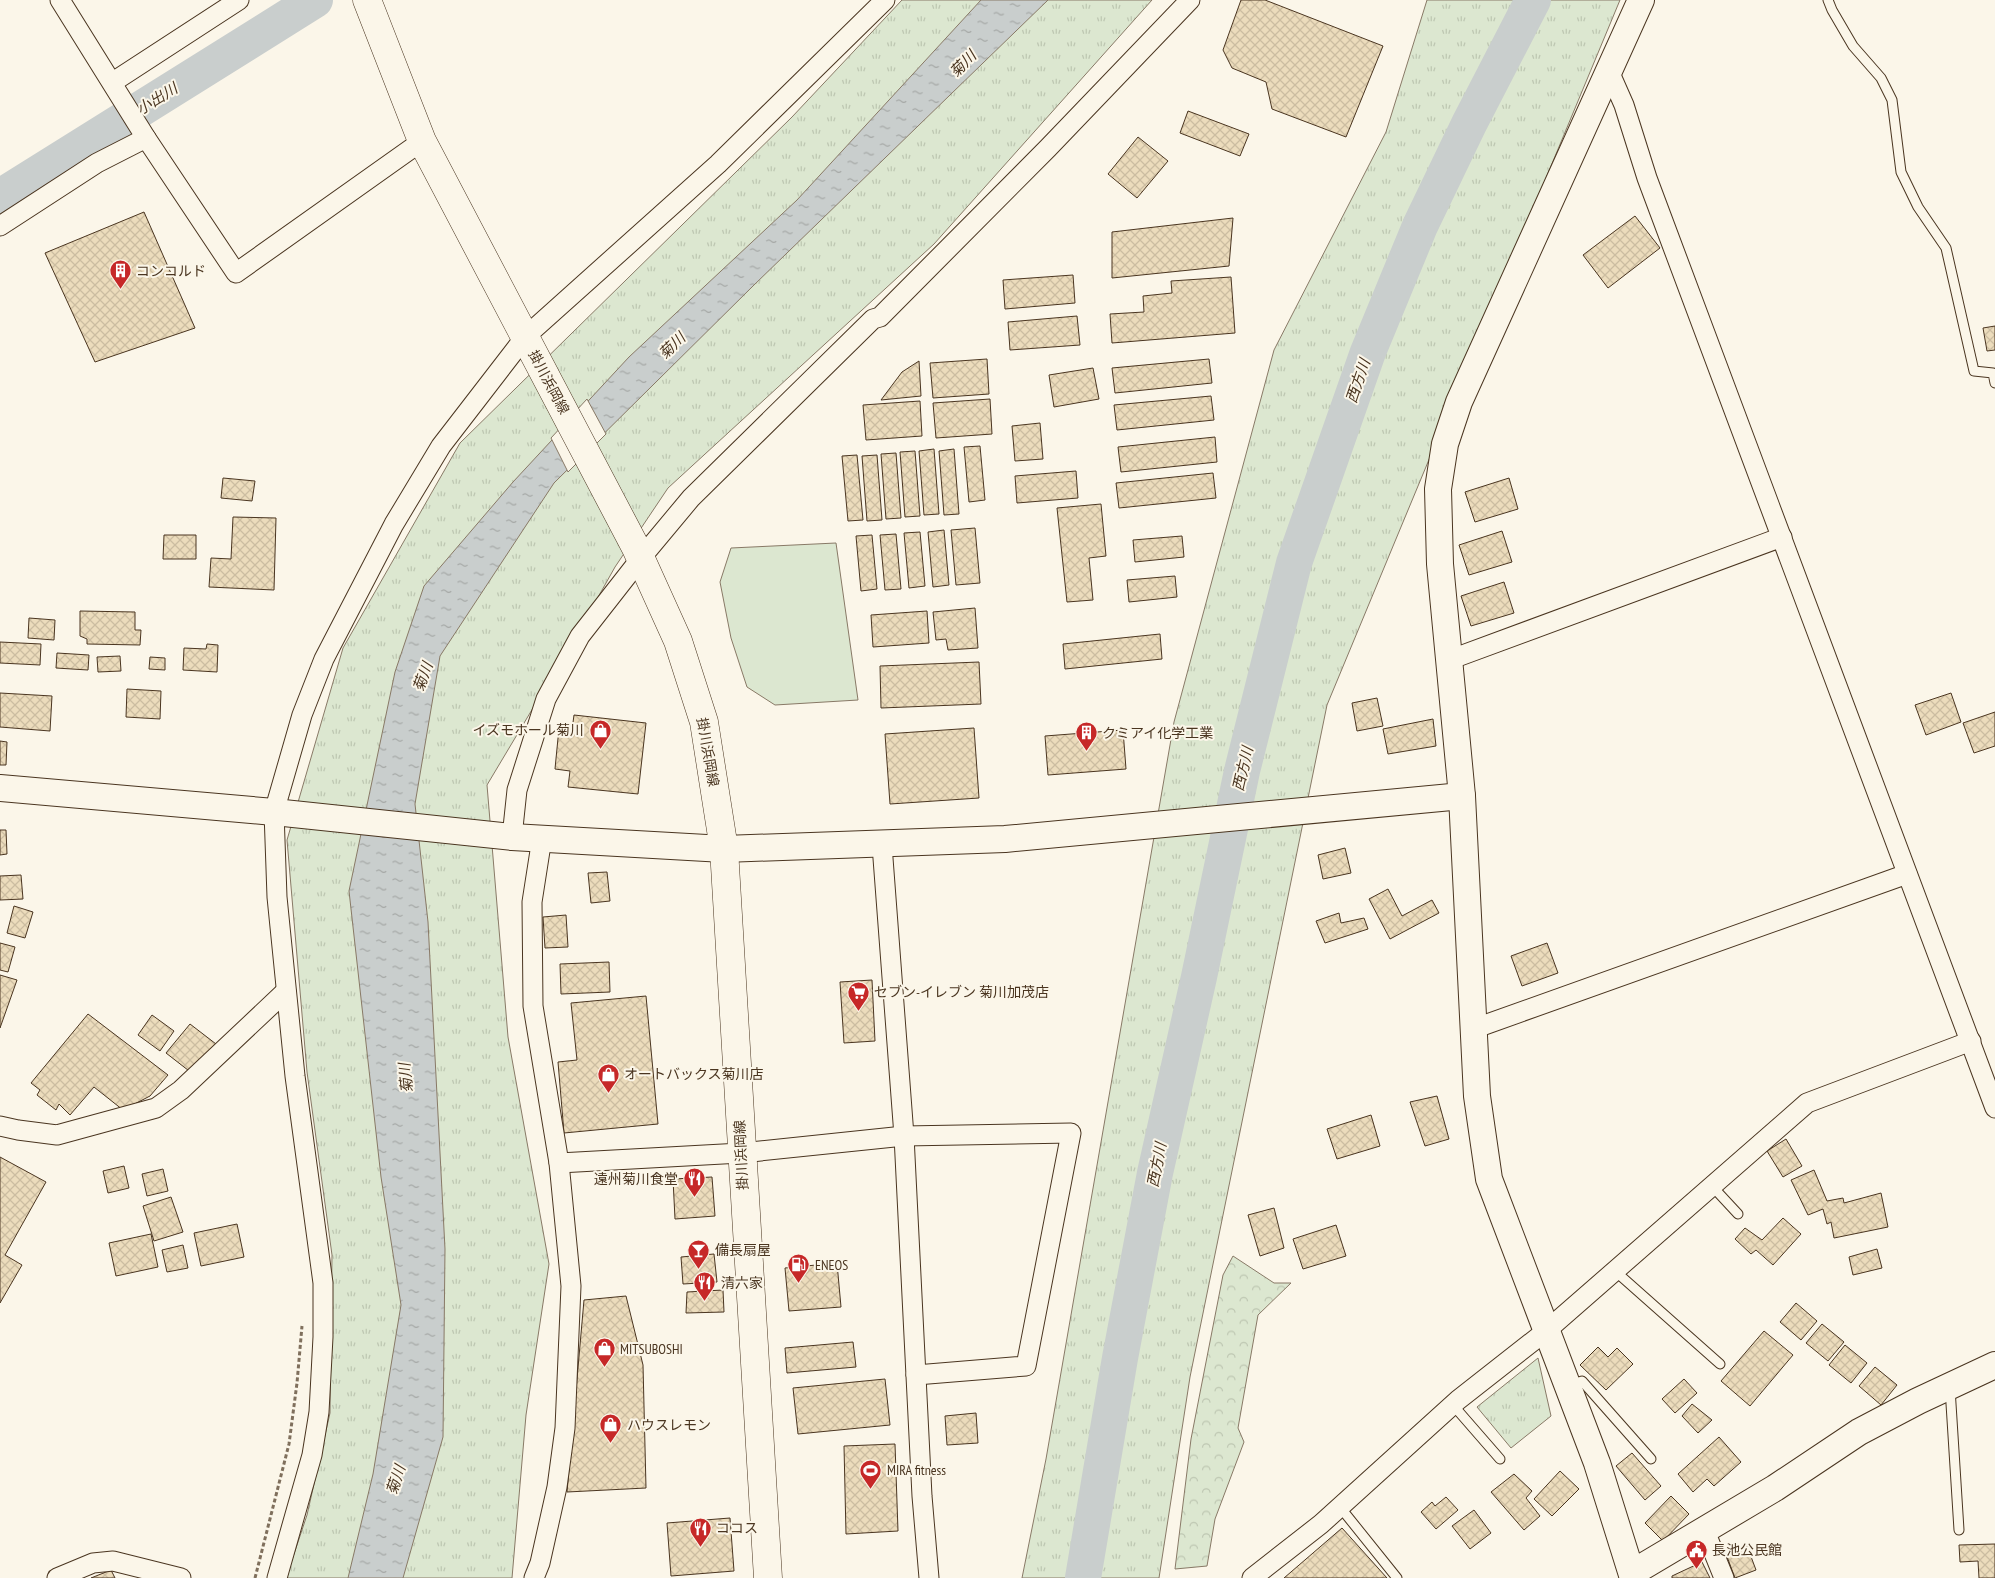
<svg xmlns="http://www.w3.org/2000/svg" width="1995" height="1578" viewBox="0 0 1995 1578" font-family="'PT Sans Narrow','Noto Sans JP',sans-serif">
<defs>
<pattern id="grass-tufts" width="24" height="20" patternUnits="userSpaceOnUse" patternTransform="scale(1.25)"><rect width="24" height="20" fill="#dce7d0"/><path d="M3 7l-1-3M5 7V3M7 7l1-3M15 17l-1-3M17 17v-4M19 17l1-3" fill="none" stroke="#bec7b2"/></pattern>
<pattern id="forest-crowns" width="20" height="18" patternUnits="userSpaceOnUse" patternTransform="scale(1.25)"><rect width="20" height="18" fill="#dce7d0"/><path d="M2 6a3 3 0 1 1 6 0M12 15a3 3 0 1 1 6 0" fill="none" stroke="#bec7b2"/></pattern>
<pattern id="water-ripples" width="26" height="14" patternUnits="userSpaceOnUse" patternTransform="scale(1.25)"><rect width="26" height="14" fill="#c9cecd"/><path d="M2 4q2-2 4 0t4 0M15 11q2-2 4 0t4 0" fill="none" stroke="#a5a8a6"/></pattern>
<pattern id="building-cross-hatch" width="8" height="8" patternUnits="userSpaceOnUse" patternTransform="scale(1.25)"><rect width="8" height="8" fill="#ecdcbc"/><path d="M0 0l8 8M0 8l8-8" fill="none" stroke="#ccbda1"/></pattern>
</defs>
<rect width="100%" height="100%" fill="#fbf6e9"/>
<g fill="url(#grass-tufts)" stroke="#887966">
<path d="M902,0H1152L934,244L668,488L615,567L579,631L487,785L508,1037L549,1264L526,1415L512,1578H286L307,1515L330,1413L332,1255L307,1072L287,840L343,648L460,443L792,117Z"/>
<path d="M1427,0H1620L1327,705L1190,1377L1159,1578H1022L1046,1459L1174,722L1274,350L1386,132Z"/>
<path d="M1538,1358L1551,1416L1511,1448L1477,1407Z"/>
</g>
<path fill="url(#forest-crowns)" stroke="#887966" d="M1233,1256L1274,1283H1291L1258,1315L1238,1428L1244,1442L1215,1519L1207,1566L1175,1569L1191,1439L1223,1275Z"/>
<path fill="#dce7d0" stroke="#887966" d="M836,543L858,700L775,705L747,687L731,638L720,582L731,548Z"/>
<path fill="url(#water-ripples)" stroke="#887966" d="M981,0H1048L754,285L554,483L440,656L415,804L428,922L445,1249L443,1437L403,1578H348L373,1474L401,1305L381,1177L349,891L395,672L424,586L513,482L629,357L797,200Z"/>
<path fill="#fbf6e9" stroke="#887966" d="M587,399L606,434L568,472L551,438Z"/>
<g fill="none" stroke-linecap="round" stroke-linejoin="round">
<g stroke="#c9cecd" stroke-width="36">
<path d="M0,197L315,0"/>
<path d="M1083,1578L1120,1358L1155,1173L1199,977L1242,771L1294,563L1368,352L1420,226L1469,124L1533,0"/>
</g>
</g>
<g fill="url(#building-cross-hatch)" stroke="#4a3520">
<path d="M1241,0H1265L1383,46L1346,137L1272,109L1266,82L1232,68L1223,50Z"/>
<path d="M1188,111L1249,134L1240,156L1180,133Z"/>
<path d="M1138,137L1168,161L1137,198L1108,174Z"/>
<path d="M144,212L195,328L95,362L45,253Z"/>
<path d="M1635,216L1660,248L1608,288L1583,255Z"/>
<path d="M1233,218L1229,266L1112,278V232Z"/>
<path d="M1073,275L1075,303L1005,309L1003,280Z"/>
<path d="M1231,277L1235,333L1112,343L1110,314L1144,312L1143,296L1172,293L1171,281Z"/>
<path d="M1077,316L1080,345L1010,350L1008,322Z"/>
<path d="M1995,326V350L1987,351L1983,328Z"/>
<path d="M987,359L989,394L933,398L930,363Z"/>
<path d="M1209,359L1212,383L1115,393L1112,368Z"/>
<path d="M919,361L921,396L881,400L902,372Z"/>
<path d="M1093,368L1099,399L1054,407L1049,375Z"/>
<path d="M1211,396L1214,420L1117,430L1114,405Z"/>
<path d="M990,399L992,434L936,438L933,403Z"/>
<path d="M920,401L922,436L866,440L863,405Z"/>
<path d="M1040,423L1043,459L1015,461L1012,426Z"/>
<path d="M1215,437L1217,462L1121,472L1118,447Z"/>
<path d="M980,446L985,500L969,502L964,447Z"/>
<path d="M934,449L939,514L924,515L919,451Z"/>
<path d="M954,449L959,514L944,515L939,451Z"/>
<path d="M915,451L920,516L905,517L900,452Z"/>
<path d="M896,453L901,518L886,519L881,454Z"/>
<path d="M857,455L863,520L848,521L842,456Z"/>
<path d="M877,455L882,520L867,521L862,456Z"/>
<path d="M1076,471L1078,498L1017,503L1015,476Z"/>
<path d="M1213,473L1216,498L1119,508L1116,483Z"/>
<path d="M223,478L255,481L252,501L221,498Z"/>
<path d="M1509,478L1518,509L1475,522L1465,492Z"/>
<path d="M1101,504L1106,556L1089,558L1093,600L1067,602L1057,508Z"/>
<path d="M233,517L276,518L274,590L209,587L211,558L231,559Z"/>
<path d="M975,528L980,583L956,585L951,530Z"/>
<path d="M944,530L949,585L933,587L928,532Z"/>
<path d="M1502,531L1512,562L1469,575L1459,545Z"/>
<path d="M920,532L925,586L909,588L904,533Z"/>
<path d="M896,534L901,589L885,590L880,535Z"/>
<path d="M164,535H196V559H163Z"/>
<path d="M872,535L877,589L861,591L856,536Z"/>
<path d="M1182,536L1184,557L1135,562L1133,540Z"/>
<path d="M1175,576L1177,597L1129,602L1127,580Z"/>
<path d="M1504,582L1514,613L1471,626L1461,596Z"/>
<path d="M975,608L978,648L948,650L946,639L936,640L933,612Z"/>
<path d="M80,611L135,612V630H141L140,645L87,644V639L80,636Z"/>
<path d="M927,611L929,643L873,647L871,615Z"/>
<path d="M29,618L55,620L54,640L28,638Z"/>
<path d="M1160,634L1162,659L1065,669L1063,644Z"/>
<path d="M0,642L41,644L40,665L0,663Z"/>
<path d="M207,644L218,645L217,672L183,670L184,648L206,649Z"/>
<path d="M57,653L89,655L88,670L56,668Z"/>
<path d="M120,656L121,671L98,672L97,657Z"/>
<path d="M150,657L165,658V670L149,669Z"/>
<path d="M979,662L981,704L881,708L880,666Z"/>
<path d="M127,689L161,691L160,719L126,717Z"/>
<path d="M0,693L52,696L50,731L0,727Z"/>
<path d="M1951,693L1961,722L1926,735L1915,705Z"/>
<path d="M1377,698L1383,726L1357,731L1352,703Z"/>
<path d="M1995,712V746L1974,753L1963,723Z"/>
<path d="M574,715L646,723L638,794L568,787L570,771L555,769L559,728L572,730Z"/>
<path d="M1433,719L1436,746L1388,754L1383,729Z"/>
<path d="M974,728L979,798L890,804L885,734Z"/>
<path d="M1123,730L1126,769L1048,775L1045,736Z"/>
<path d="M0,741L7,742L6,765H0Z"/>
<path d="M0,830H6L7,854L0,855Z"/>
<path d="M1345,848L1351,873L1323,879L1318,855Z"/>
<path d="M607,872L610,901L591,903L588,873Z"/>
<path d="M21,875L23,899L0,900V876Z"/>
<path d="M1388,889L1402,916L1432,900L1439,913L1390,939L1369,899Z"/>
<path d="M14,906L33,912L25,938L7,933Z"/>
<path d="M1339,913L1341,923L1364,918L1368,929L1325,943L1316,921Z"/>
<path d="M566,915L568,947L545,948L543,917Z"/>
<path d="M0,943L15,947L8,972L0,970Z"/>
<path d="M1547,943L1558,973L1522,986L1511,956Z"/>
<path d="M609,962L610,992L561,994L560,964Z"/>
<path d="M0,975L17,980L0,1028Z"/>
<path d="M872,980L875,1041L844,1043L840,982Z"/>
<path d="M646,996L658,1124L564,1133L558,1062L577,1060L571,1003Z"/>
<path d="M88,1014L168,1075L150,1096L123,1110L94,1087L70,1115L59,1104L56,1110L37,1095L40,1090L31,1083Z"/>
<path d="M152,1015L174,1031L160,1051L138,1035Z"/>
<path d="M190,1024L216,1044L193,1074L166,1053Z"/>
<path d="M1437,1096L1449,1139L1425,1146L1410,1102Z"/>
<path d="M1371,1115L1380,1146L1337,1159L1327,1129Z"/>
<path d="M1786,1139L1802,1166L1783,1177L1767,1151Z"/>
<path d="M0,1157L46,1182L5,1255L22,1265L0,1303Z"/>
<path d="M124,1166L129,1188L108,1193L103,1171Z"/>
<path d="M163,1169L168,1191L147,1196L142,1174Z"/>
<path d="M1814,1170L1827,1201L1843,1198L1844,1203L1881,1193L1888,1227L1834,1238L1831,1222L1827,1224L1823,1209L1808,1215L1791,1180Z"/>
<path d="M712,1177L715,1216L675,1219L673,1179Z"/>
<path d="M171,1197L183,1232L154,1241L143,1206Z"/>
<path d="M1274,1208L1284,1248L1260,1256L1248,1215Z"/>
<path d="M1783,1218L1801,1234L1773,1265L1756,1250L1751,1254L1735,1239L1745,1228L1762,1240Z"/>
<path d="M237,1224L244,1257L201,1266L194,1233Z"/>
<path d="M1336,1225L1346,1256L1303,1269L1293,1239Z"/>
<path d="M151,1234L158,1267L116,1276L109,1243Z"/>
<path d="M183,1245L188,1268L167,1272L162,1250Z"/>
<path d="M1877,1249L1882,1268L1853,1275L1849,1257Z"/>
<path d="M714,1254L717,1282L683,1284L681,1257Z"/>
<path d="M837,1263L841,1307L789,1311L785,1268Z"/>
<path d="M723,1290L724,1312L686,1313L687,1292Z"/>
<path d="M626,1296L643,1365L646,1488L567,1492L584,1300Z"/>
<path d="M1796,1303L1817,1321L1801,1340L1780,1322Z"/>
<path d="M1822,1324L1844,1342L1828,1361L1806,1343Z"/>
<path d="M1764,1331L1793,1355L1750,1406L1721,1381Z"/>
<path d="M853,1342L856,1367L787,1373L785,1348Z"/>
<path d="M1845,1345L1867,1363L1851,1383L1829,1365Z"/>
<path d="M1598,1347L1608,1357L1617,1348L1633,1364L1606,1390L1580,1365Z"/>
<path d="M1875,1367L1897,1385L1881,1405L1859,1386Z"/>
<path d="M885,1379L890,1425L798,1434L793,1388Z"/>
<path d="M1684,1379L1697,1393L1675,1413L1662,1399Z"/>
<path d="M1692,1404L1712,1420L1698,1433L1682,1416Z"/>
<path d="M976,1413L978,1443L947,1445L945,1416Z"/>
<path d="M1719,1437L1741,1462L1714,1486L1707,1479L1693,1492L1678,1474Z"/>
<path d="M895,1444L898,1531L846,1534L844,1446Z"/>
<path d="M1632,1453L1661,1486L1645,1500L1616,1466Z"/>
<path d="M1560,1471L1579,1489L1552,1516L1534,1499Z"/>
<path d="M1514,1474L1532,1491L1526,1498L1540,1516L1524,1530L1491,1492Z"/>
<path d="M1671,1496L1689,1514L1663,1541L1645,1523Z"/>
<path d="M1446,1497L1458,1510L1436,1529L1421,1512L1432,1502L1435,1506Z"/>
<path d="M1474,1510L1491,1533L1470,1549L1452,1526Z"/>
<path d="M730,1518L734,1571L671,1576L667,1523Z"/>
<path d="M1342,1528L1387,1578H1284Z"/>
<path d="M1995,1544V1578H1979L1978,1561L1960,1562L1959,1545Z"/>
<path d="M1747,1546L1756,1570L1735,1578L1726,1554Z"/>
<path d="M1702,1562L1710,1578H1672V1576Z"/>
<path d="M111,1570L115,1578H91Z"/>
</g>
<g fill="none" stroke-linecap="round" stroke-linejoin="round">
<defs>
<g id="lane">
<path d="M1828,0L1832,10L1853,46L1881,78L1892,100L1901,172L1918,207L1946,248L1974,371L1993,373L1995,383"/>
<path d="M1712,1186L1738,1214"/>
<path d="M1615,1271L1720,1364"/>
<path d="M1569,1385L1582,1381L1651,1459"/>
<path d="M1950,1388L1959,1530"/>
<path d="M1453,1405L1500,1459"/>
<path d="M1340,1507L1397,1578"/>
</g>
<g id="street">
<path d="M60,0L146,138L236,273L422,141"/>
<path d="M1609,71L1624,105L1647,178L1995,1108"/>
<path d="M113,82L239,0"/>
<path d="M0,226L97,163L146,138"/>
<path d="M1449,660L1782,537"/>
<path d="M512,837L517,790L546,699L580,636L641,558L691,498L873,319L880,317L1048,148L1190,0"/>
<path d="M882,845L904,1136L922,1496L929,1578"/>
<path d="M1473,1029L1907,874"/>
<path d="M0,1126L18,1130L57,1135L156,1108L181,1090L286,991"/>
<path d="M559,1163L741,1153L904,1136L1071,1133L1026,1366L916,1375"/>
<path d="M1705,1531L1724,1578"/>
<path d="M57,1578L93,1563L113,1561L181,1578"/>
<path d="M277,1578L312,1455L319,1412L323,1337V1283L295,1076L277,897L274,812L302,715L324,659L394,524L441,446L525,337L718,164L885,0"/>
<path d="M534,1578L540,1563L557,1487L565,1428L571,1286L559,1163L533,1006L532,902L542,838"/>
<path d="M1252,1578L1321,1524L1458,1400L1546,1331L1807,1103L1971,1041"/>
</g>
<g id="secondary">
<path d="M0,788L274,812L512,837L724,849L1005,839L1462,796"/>
<path d="M1632,1573L1775,1488L1859,1432L1918,1401L1995,1365"/>
<path d="M1633,1578L1597,1463L1489,1179L1477,1096L1462,796L1440,564L1438,489L1445,444L1459,402L1641,0"/>
</g>
<path id="primary" d="M367,0L422,141L636,548L678,641L704,722L724,849L768,1578"/>
</defs>
<use href="#lane" stroke="#4a3520" stroke-width="11"/>
<use href="#street" stroke="#4a3520" stroke-width="21"/>
<use href="#secondary" stroke="#4a3520" stroke-width="28"/>
<use href="#primary" stroke="#4a3520" stroke-width="29"/>
<path stroke="#7f6f5c" stroke-width="3" stroke-dasharray="4 2.5" stroke-linecap="butt" d="M255,1578L289,1444L297,1383L302,1326"/>
<use href="#lane" stroke="#fbf6e9" stroke-width="9"/>
<use href="#street" stroke="#fbf6e9" stroke-width="19"/>
<use href="#secondary" stroke="#fbf6e9" stroke-width="26"/>
<use href="#primary" stroke="#fbf6e9" stroke-width="28"/>
</g>
<defs>
<symbol id="building-pin" viewBox="-11 -11 22 30"><path d="M0 17L-7.5 6A9.5 9.5 0 1 1 7.5 6Z" fill="#c62828" stroke="#fbf6e9"/><path d="M-4-6H4V6H1V3H-1V6H-4ZM-2.5-4.3h1.7v1.8h-1.7ZM.8-4.3h1.7v1.8H.8ZM-2.5-1h1.7V.8h-1.7ZM.8-1h1.7V.8H.8Z" fill="#fff"/></symbol>
<symbol id="shop-pin" viewBox="-11 -11 22 30"><path d="M0 17L-7.5 6A9.5 9.5 0 1 1 7.5 6Z" fill="#c62828" stroke="#fbf6e9"/><path d="M-5-2.5h2.3a2.7 3.5 0 0 1 5.4 0H5L5.5 6h-11ZM-1.5-2.5h3a1.5 2.3 0 0 0-3 0Z" fill="#fff"/></symbol>
<symbol id="supermarket-pin" viewBox="-11 -11 22 30"><path d="M0 17L-7.5 6A9.5 9.5 0 1 1 7.5 6Z" fill="#c62828" stroke="#fbf6e9"/><path d="M-6-5.5h2.5l.6 2H6L4.5 2H-2.5L-4.4-4H-6ZM-1.5 3.2a1.3 1.3 0 1 0 .1 0ZM3 3.2a1.3 1.3 0 1 0 .1 0Z" fill="#fff"/></symbol>
<symbol id="restaurant-pin" viewBox="-11 -11 22 30"><path d="M0 17L-7.5 6A9.5 9.5 0 1 1 7.5 6Z" fill="#c62828" stroke="#fbf6e9"/><path d="M-5-6h1v4h1v-4h1v4h1v-4h1v5L-1.5 .5V6h-2V.5L-5-1ZM5-6V6H3V1.5H1.5Q1.5-4 5-6Z" fill="#fff"/></symbol>
<symbol id="bar-pin" viewBox="-11 -11 22 30"><path d="M0 17L-7.5 6A9.5 9.5 0 1 1 7.5 6Z" fill="#c62828" stroke="#fbf6e9"/><path d="M-6-5H6L.8 .8V4.5H3.5V6h-7V4.5H-.8V.8Z" fill="#fff"/></symbol>
<symbol id="fuel-pin" viewBox="-11 -11 22 30"><path d="M0 17L-7.5 6A9.5 9.5 0 1 1 7.5 6Z" fill="#c62828" stroke="#fbf6e9"/><path d="M-5.5-6h7V0h2V4h1.3V-2.5L3-4.5l.8-.8L6-3V5H2.5V1h-1V6h-7ZM-4.2-4.7v3.2H.2V-4.7Z" fill="#fff"/></symbol>
<symbol id="stadium-pin" viewBox="-11 -11 22 30"><path d="M0 17L-7.5 6A9.5 9.5 0 1 1 7.5 6Z" fill="#c62828" stroke="#fbf6e9"/><path d="M0-5a6.5 5 0 1 0 0 10a6.5 5 0 1 0 0-10ZM-3.5-1.8h7v3.6h-7Z" fill="#fff"/></symbol>
<symbol id="civic-pin" viewBox="-11 -11 22 30"><path d="M0 17L-7.5 6A9.5 9.5 0 1 1 7.5 6Z" fill="#c62828" stroke="#fbf6e9"/><path d="M-.6-6.5H3V-4.5H.6V-3L4-1V1h2V6H-6V1h2V-1L-.6-3ZM-1.2 2.5V6h2.4V2.5Z" fill="#fff"/></symbol>
</defs>
<g fill-rule="evenodd">
<use href="#building-pin" x="108" y="258" width="25" height="34"/>
<use href="#shop-pin" x="588" y="718" width="25" height="34"/>
<use href="#building-pin" x="1074" y="720" width="25" height="34"/>
<use href="#supermarket-pin" x="846" y="980" width="25" height="34"/>
<use href="#shop-pin" x="596" y="1062" width="25" height="34"/>
<use href="#restaurant-pin" x="682" y="1166" width="25" height="34"/>
<use href="#bar-pin" x="686" y="1238" width="25" height="34"/>
<use href="#fuel-pin" x="786" y="1252" width="25" height="34"/>
<use href="#restaurant-pin" x="692" y="1270" width="25" height="34"/>
<use href="#shop-pin" x="592" y="1336" width="25" height="34"/>
<use href="#shop-pin" x="598" y="1412" width="25" height="34"/>
<use href="#stadium-pin" x="858" y="1458" width="25" height="34"/>
<use href="#restaurant-pin" x="688" y="1516" width="25" height="34"/>
<use href="#civic-pin" x="1684" y="1538" width="25" height="34"/>
</g>
<g text-anchor="middle" stroke-width="4" stroke-linejoin="round" paint-order="stroke">
<g font-size="14" fill="#4a3520" stroke="#fbf6e9" text-anchor="start">
<text x="136" y="276">コンコルド</text>
<text x="584" y="735" text-anchor="end">イズモホール菊川</text>
<text x="1102" y="738">クミアイ化学工業</text>
<text x="874" y="997">セブン-イレブン 菊川加茂店</text>
<text x="624" y="1079">オートバックス菊川店</text>
<text x="678" y="1184" text-anchor="end">遠州菊川食堂</text>
<text x="715" y="1255">備長扇屋</text>
<text x="815" y="1270">ENEOS</text>
<text x="721" y="1288">清六家</text>
<text x="620" y="1354">MITSUBOSHI</text>
<text x="627" y="1430">ハウスレモン</text>
<text x="887" y="1475">MIRA fitness</text>
<text x="716" y="1533">ココス</text>
<text x="1712" y="1555">長池公民館</text>
</g>
<g font-size="14" fill="#4a3520" stroke="#fbf6e9">
<text transform="translate(549 382) rotate(62)" y="5">掛川浜岡線</text>
<text transform="translate(708 752) rotate(80)" y="5">掛川浜岡線</text>
<text transform="translate(741 1155) rotate(-93)" y="5">掛川浜岡線</text>
</g>
<g font-size="15" font-style="italic" fill="#4a3520" stroke="#fbf6e9">
<text transform="translate(963 64) rotate(-45)" y="5">菊川</text>
<text transform="translate(157 99) rotate(-32)" y="5">小出川</text>
<text transform="translate(672 346) rotate(-44)" y="5">菊川</text>
<text transform="translate(1358 381) rotate(-71)" y="5">西方川</text>
<text transform="translate(423 677) rotate(-70)" y="5">菊川</text>
<text transform="translate(1243 769) rotate(-77)" y="5">西方川</text>
<text transform="translate(406 1078) rotate(-96)" y="5">菊川</text>
<text transform="translate(1157 1165) rotate(-79)" y="5">西方川</text>
<text transform="translate(396 1480) rotate(-72)" y="5">菊川</text>
</g>
</g>
</svg>
